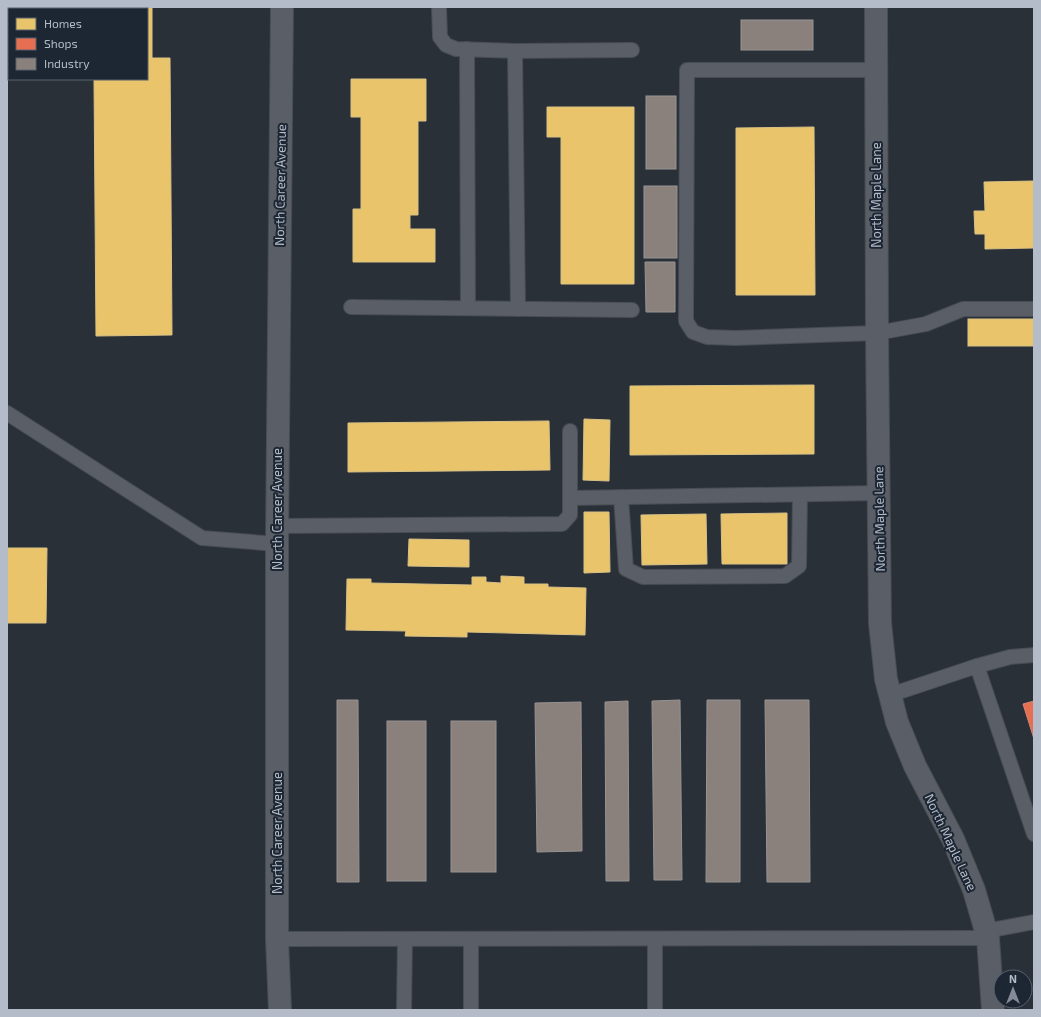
<svg xmlns="http://www.w3.org/2000/svg" width="1041" height="1017" viewBox="0 0 1041 1017" font-family="'Exo 2',sans-serif">
<rect width="100%" height="100%" fill="#2a3038"/>
<g fill="#e9c46a" stroke="#d9c286">
<path d="M7,7H152V58H170L172,335L96,336L94,79H147V9H9V55H7Z"/>
<path d="M351,79H426V121H418V215H410V229H435V262H353V209H361V117H351Z"/>
<path d="M547,107H634V284H561V137H547Z"/>
<path d="M814,127L815,295H736V128Z"/>
<path d="M1034,181V248L985,249V234H975L974,211H985L984,182Z"/>
<rect x="968" y="319" width="66" height="27"/>
<path d="M814,385V454L630,455V386Z"/>
<path d="M584,419L610,420L609,481L583,480Z"/>
<path d="M549,421L550,470L348,472V423Z"/>
<path d="M584,512H609L610,572L584,573Z"/>
<path d="M787,513V564H722L721,514Z"/>
<path d="M706,514L707,564L642,565L641,515Z"/>
<path d="M409,539L469,540V567L408,566Z"/>
<path d="M7,548H47L46,623H7Z"/>
<path d="M501,576L524,577V584H548V587L586,588L585,635L467,632V637L405,636L406,631L346,630L347,579H371V583L472,585V577H486V582L501,583Z"/>
</g>
<path fill="#e76f51" stroke="#d88675" d="M1034,701V739L1023,704Z"/>
<g fill="#8a817c" stroke="#979393">
<rect x="741" y="20" width="72" height="30"/>
<rect x="646" y="96" width="30" height="73"/>
<rect x="644" y="186" width="33" height="72"/>
<path d="M645,262H675V312H646Z"/>
<path d="M337,700H358L359,882H337Z"/>
<path d="M680,700L682,880H654L652,701Z"/>
<path d="M707,700H740V882H706Z"/>
<path d="M765,700H809L810,882H767Z"/>
<path d="M628,701L629,881H606L605,702Z"/>
<path d="M581,702L582,851L537,852L535,703Z"/>
<rect x="387" y="721" width="39" height="160"/>
<rect x="451" y="721" width="45" height="151"/>
</g>
<g fill="none" stroke-linecap="round" stroke-linejoin="round">
<defs>
<g id="service">
<path d="M439,7L440,37L446,45L456,49L515,51L632,50"/>
<path d="M467,49L468,308"/>
<path d="M515,51L518,309"/>
<path d="M876,70H687L686,321L693,332L707,337L735,338L877,333L926,324L963,309H1034"/>
<path d="M351,307L632,310"/>
<path d="M7,413L202,538L277,544"/>
<path d="M621,497L626,569L643,577L785,576L799,566L800,495"/>
<path d="M570,498L879,493"/>
<path d="M277,526L562,524L570,515V431"/>
<path d="M977,666L1010,657L1034,655"/>
<path d="M890,695L977,666L1034,834"/>
<path d="M986,931L1034,922"/>
<path d="M277,939L988,938"/>
<path d="M655,939V1010"/>
<path d="M404,1010L405,939"/>
<path d="M471,1010V939"/>
</g>
<path id="minor" d="M876,7L877,333L880,623L886,679L897,722L915,766L953,839L974,890L988,938L993,1010"/>
<path id="tertiary" d="M280,1010L277,939V544L282,7"/>
</defs>
<use href="#service" stroke="#484c53" stroke-width="16"/>
<use href="#minor" stroke="#484c53" stroke-width="24"/>
<use href="#tertiary" stroke="#484c53" stroke-width="24"/>
<use href="#service" stroke="#5a5e66" stroke-width="14"/>
<use href="#minor" stroke="#5a5e66" stroke-width="22"/>
<use href="#tertiary" stroke="#5a5e66" stroke-width="22"/>
</g>
<g text-anchor="middle" stroke-width="4" stroke-linejoin="round" paint-order="stroke">
<g font-size="13" fill="#b4bcc9" stroke="#1d2633">
<text transform="translate(280 185) rotate(-89)" y="5">North Career Avenue</text>
<text transform="translate(876 195) rotate(-90)" y="5">North Maple Lane</text>
<text transform="translate(277 509) rotate(-90)" y="5">North Career Avenue</text>
<text transform="translate(879 519) rotate(-91)" y="5">North Maple Lane</text>
<text transform="translate(277 833) rotate(-90)" y="5">North Career Avenue</text>
<text transform="translate(951 842) rotate(65)" y="5">North Maple Lane</text>
</g>
</g>
<rect width="1041" height="1017" fill="none" stroke="#b4bcc9" stroke-width="16"/>
<rect x="8" y="8" width="140" height="72" fill="#1d2633" stroke="#59626f"/>
<rect x="16" y="18" width="20" height="12" fill="#e9c46a" stroke="#59626f"/>
<text x="44" y="28" font-size="12" fill="#b4bcc9">Homes</text>
<rect x="16" y="38" width="20" height="12" fill="#e76f51" stroke="#59626f"/>
<text x="44" y="48" font-size="12" fill="#b4bcc9">Shops</text>
<rect x="16" y="58" width="20" height="12" fill="#8a817c" stroke="#59626f"/>
<text x="44" y="68" font-size="12" fill="#b4bcc9">Industry</text>
<g transform="translate(1013 989)"><circle r="19" fill="#1d2633" stroke="#59626f"/>
<path d="M0-3L7 15L0 10L-7 15Z" fill="#848b96"/>
<text y="-6" font-size="11" font-weight="bold" text-anchor="middle" fill="#b4bcc9">N</text>
</g>
</svg>
